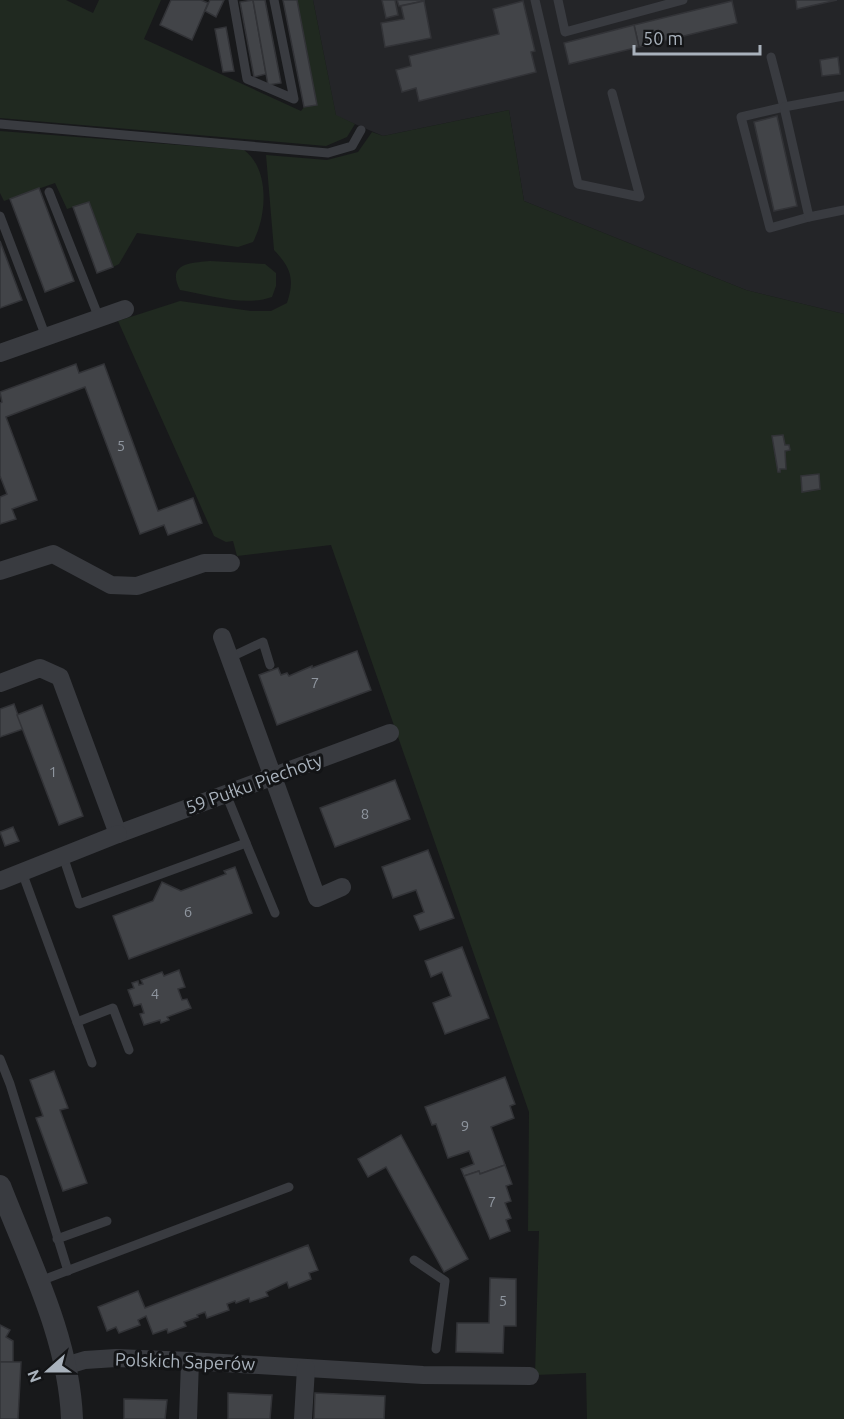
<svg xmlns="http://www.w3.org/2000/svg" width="844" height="1419" viewBox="0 0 844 1419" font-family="Ubuntu,sans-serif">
<rect width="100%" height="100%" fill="#18191b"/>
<path fill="#242528" d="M313,0H844V314L746,290L524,201L509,110L383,136L336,116Z"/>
<g fill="#202920">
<path d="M0,0H66L93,13L99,0H161L144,39L301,111L304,107L317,105L297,0H313L336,115L355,124L347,137L326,146L0,118Z"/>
<path d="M509,110L524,201L746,290L844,314V1419H587L586,1373L535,1375L539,1231H528L529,1112L331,545L237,556L233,541L226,542L214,536L118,321L180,301L251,311H271L287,303C295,279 291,268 274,250L266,155L327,160L358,152L372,132L383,136Z"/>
<path d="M0,131L244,150C270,169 267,216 253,242L238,247L137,233L119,264L113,267L89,202L67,209L55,183L4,201L0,193Z"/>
<path d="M210,261L265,264L276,273V286L272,297C243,307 210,295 180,290C166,263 191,263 210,261Z"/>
</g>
<g fill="#424448" stroke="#323337" stroke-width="1.5">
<path d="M171,0H201L208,3L192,40L160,25Z"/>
<path d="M210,0H224L216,17L205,11Z"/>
<path d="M253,0L266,74L254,77L240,2Z"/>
<path d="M253,0H265L281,83L268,85Z"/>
<path d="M283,0H297L317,105L304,107Z"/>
<path d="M382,0H395L398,15L386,18Z"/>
<path d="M397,0H424V1L399,6Z"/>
<path d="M796,0H837L797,9Z"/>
<path d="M424,1L431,38L385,47L381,23L404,19L401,6Z"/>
<path d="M523,1L535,51L531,52L536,72L419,101L416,88L402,92L396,70L411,66L409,56L499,34L493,9Z"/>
<path d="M732,1L737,23L639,47L634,25Z"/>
<path d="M634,25L639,47L569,64L564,43Z"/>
<path d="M226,27L234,71L223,72L215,29Z"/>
<path d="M838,57L840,74L822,76L820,60Z"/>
<path d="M777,116L797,206L774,211L754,122Z"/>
<path d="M39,188L74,281L45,292L10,199Z"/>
<path d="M89,202L113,267L97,273L73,207Z"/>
<path d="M0,241L22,300L0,308Z"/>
<path d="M76,364L79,373L104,364L158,511L193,498L202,523L168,535L164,525L140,534L85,387L6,417L37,500L12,509L16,519L0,524V497L7,494L0,476V403L2,402L0,392Z"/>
<path d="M783,435L785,445H789L790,450L785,451L786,469H780V472H778L772,436Z"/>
<path d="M819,474L820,489L802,492L801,476Z"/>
<path d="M357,651L371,690L277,725L259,675L278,668L281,675L287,673L289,676L312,666V668Z"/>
<path d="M14,704L23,729L0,737V709Z"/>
<path d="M42,705L83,816L59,825L17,715Z"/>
<path d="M395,780L410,819L335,847L320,808Z"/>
<path d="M13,827L19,841L5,846L0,832Z"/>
<path d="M428,850L454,918L420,930L414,916L424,912L416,890L393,898L382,867Z"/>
<path d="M235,867L252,913L129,959L113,916L153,901L162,882L181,891L226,874L224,871Z"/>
<path d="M462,947L489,1018L445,1034L433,1003L451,996L442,972L431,977L425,961Z"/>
<path d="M179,970L185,987L178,989L182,1000L187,999L191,1008L167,1017L169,1020L161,1023L160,1020L144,1025L140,1014L144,1013L141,1004L134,1006L128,990L134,988L132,983L138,981L139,985L143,984L141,980L162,972L164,976Z"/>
<path d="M54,1071L68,1108L60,1110L87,1183L63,1191L36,1118L43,1116L30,1080Z"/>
<path d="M505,1077L515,1104L510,1106L514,1118L491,1127L505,1165L480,1174L479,1171L464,1176L461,1169L474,1164L469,1151L448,1158L436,1124L432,1125L425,1107Z"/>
<path d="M401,1135L468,1259L444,1272L386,1167L368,1177L358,1159Z"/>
<path d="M505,1165L512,1184L506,1186L511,1201L505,1203L511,1218L506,1220L510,1231L490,1239L464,1176L479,1171L480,1174Z"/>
<path d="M308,1245L318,1270L309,1273L311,1279L289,1288L287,1282L266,1292L268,1296L250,1302L249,1298L236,1303L235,1301L227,1304L229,1310L207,1318L205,1312L197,1315L198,1317L184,1322L186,1326L168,1333L167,1329L153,1334L146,1316L138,1320L140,1325L119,1333L116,1327L107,1331L98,1307L138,1291L145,1308Z"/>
<path d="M490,1278L516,1279V1326H504L503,1353L456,1352L457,1323H489Z"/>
<path d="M0,1325L10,1330L6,1337L13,1341V1362H0Z"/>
<path d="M0,1362H21L18,1419H0Z"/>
<path d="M228,1393L272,1395L270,1419H228Z"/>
<path d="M315,1393L385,1396L384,1419H314Z"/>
<path d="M124,1399L167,1400L165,1419H124Z"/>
</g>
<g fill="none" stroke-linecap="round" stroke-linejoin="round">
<g stroke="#393b40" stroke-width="9">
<path d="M233,0L247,79L294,99L274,0"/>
<path d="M535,0L578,184L640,197L612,93"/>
<path d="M558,0L565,32L683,0"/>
<path d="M771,57L784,107L741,117L770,228L809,217"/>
<path d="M844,96L784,107L809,217L844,210"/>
<path d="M0,124L328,153L352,146L361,130"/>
<path d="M49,192L99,318"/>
<path d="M0,216L46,337"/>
<path d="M229,658L263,642L270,665"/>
<path d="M246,843L275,913"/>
<path d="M63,856L79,904L246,843L226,794"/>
<path d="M22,872L92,1063"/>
<path d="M77,1022L113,1008L129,1050"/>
<path d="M0,1059L10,1084L68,1271"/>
<path d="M57,1239L107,1221"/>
<path d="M414,1260L445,1281L436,1349"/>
<path d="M40,1281L289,1187"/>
</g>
<g stroke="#393b40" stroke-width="18">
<path d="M0,353L125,309"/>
<path d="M0,571L53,554L111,585L137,586L204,563H231"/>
<path d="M222,637L317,898L342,887"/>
<path d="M0,683L40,668L60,677L118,834L390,733"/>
<path d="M0,881L118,834"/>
<path d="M65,1366L85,1360L116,1358L190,1361L423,1375L530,1376"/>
<path d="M188,1419L190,1361"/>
<path d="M303,1419L306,1368"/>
</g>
<path stroke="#393b40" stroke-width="22" d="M0,1186C29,1261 69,1338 72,1419"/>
</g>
<g text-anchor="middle" stroke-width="6" stroke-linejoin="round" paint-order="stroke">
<g font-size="15" fill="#8f969f">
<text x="121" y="451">5</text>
<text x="315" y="688">7</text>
<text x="53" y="777">1</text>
<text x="365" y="819">8</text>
<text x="188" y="917">6</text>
<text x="155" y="999">4</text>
<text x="465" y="1131">9</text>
<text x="492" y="1207">7</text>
<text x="503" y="1306">5</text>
</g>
<g font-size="18" fill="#a9b2bc" stroke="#131416">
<text transform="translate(254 784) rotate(-20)" y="6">59 Pułku Piechoty</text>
<text transform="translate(185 1362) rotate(2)" y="6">Polskich Saperów</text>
</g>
</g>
<g transform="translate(48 1371) rotate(249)" stroke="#131416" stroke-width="4.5" paint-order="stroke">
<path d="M0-4.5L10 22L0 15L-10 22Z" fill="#a9b2bc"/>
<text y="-9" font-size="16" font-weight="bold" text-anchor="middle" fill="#a9b2bc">N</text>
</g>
<path d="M634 45v9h126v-9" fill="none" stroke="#a9b2bc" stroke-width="3"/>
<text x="643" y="45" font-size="18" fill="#a9b2bc" stroke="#131416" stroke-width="4.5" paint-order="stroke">50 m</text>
</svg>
